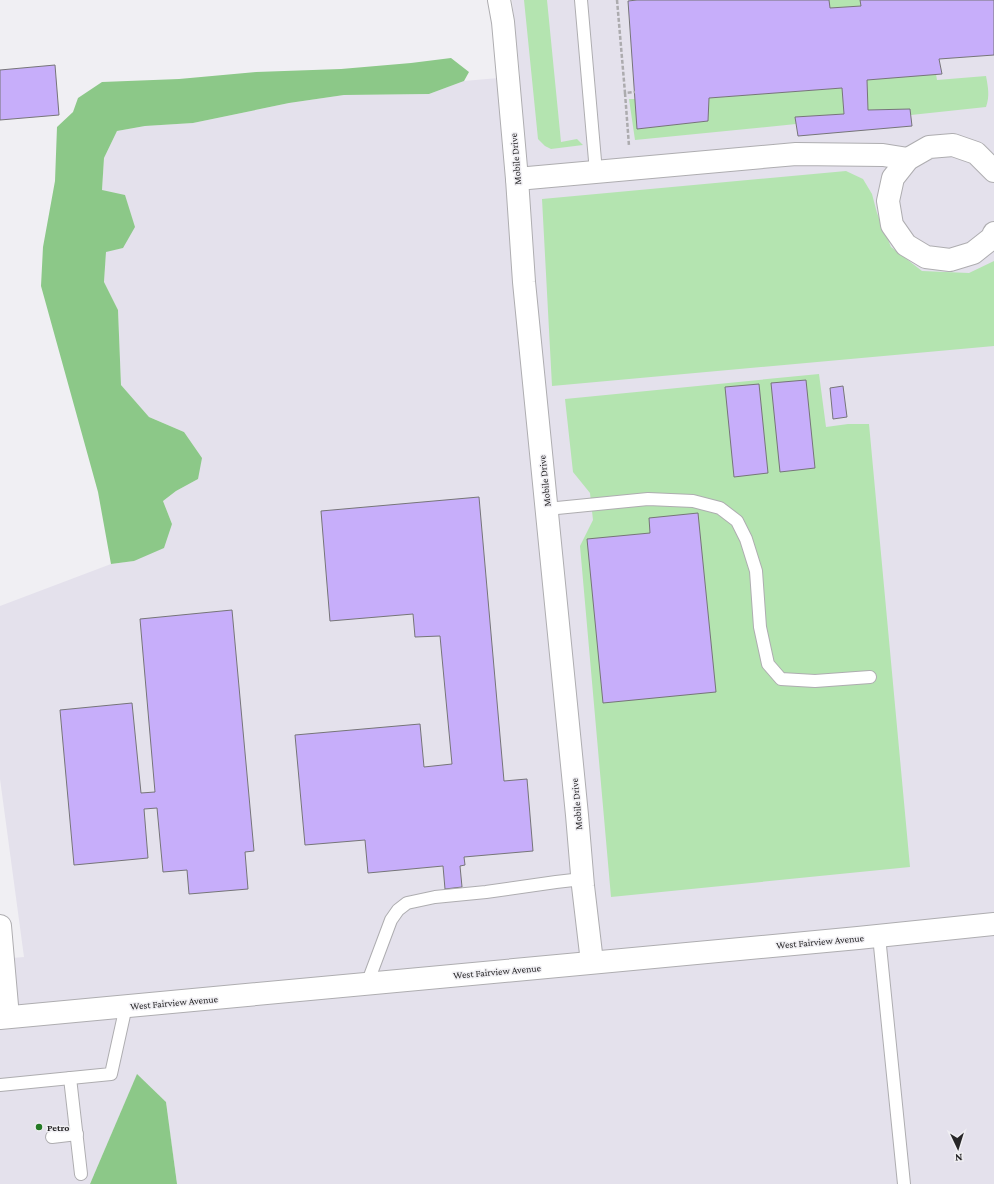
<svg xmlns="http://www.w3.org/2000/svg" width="994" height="1184" viewBox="0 0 994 1184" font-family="'Crimson Pro',serif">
<rect width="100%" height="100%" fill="#f0eff3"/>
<path fill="#e4e1ec" d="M512,0H994V1184H177L166,1102L137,1075L90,1184H0V959L24,957L0,779V606L111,564L134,561L172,524L163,501L176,491L198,479L184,432L149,417L121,385L118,310L104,282L106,251L123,248L102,190L104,158L117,131L145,126L193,123L289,103L344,95L429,94L464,81L520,76Z"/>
<g fill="#b4e4b0">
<path d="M524,0H547L561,142L577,139L583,145L551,149L545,146L538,139Z"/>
<path d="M829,0H860L861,6L830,8Z"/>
<path d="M936,74L937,80L986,76C988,87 990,96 986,107L911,115L910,109L868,110L867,80Z"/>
<path d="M842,88L844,114L795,117L796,124L635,140L629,99H635L637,129L708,121L709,98Z"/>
<path d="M846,171L863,179L872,194L877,213L891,247L922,271L969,273L994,261V346L552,386L542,199Z"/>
<path d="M819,374L826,427L848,424H869L910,867L611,897L580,546L593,520L590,493L573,472L565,399Z"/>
</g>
<g fill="#8cc888">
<path d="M451,58L469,72L464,81L429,94L344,95L289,103L193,123L145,126L117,131L104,158L102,190L125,195L135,227L123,248L106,252L104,282L118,310L121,385L149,417L184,432L202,458L198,479L176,491L163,501L172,524L164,548L134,561L111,564L98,492L41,286L43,247L55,181L57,127L73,112L78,98L102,82L179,79L256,72L341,69L411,63Z"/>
<path d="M137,1074L166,1102L177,1184H90Z"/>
</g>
<g fill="#c7aefa" stroke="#767578">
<path d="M637,0H829L830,8L861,6L860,0H994V55L939,59L942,74L867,80L868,110L910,109L912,126L798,136L795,117L844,114L842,88L709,98L708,121L637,129L628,1Z"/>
<path d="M55,65L59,115L0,120V70Z"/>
<path d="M806,380L815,468L780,472L771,383Z"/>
<path d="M759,384L768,473L734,477L725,387Z"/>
<path d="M843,386L847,417L833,419L830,388Z"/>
<path d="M479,497L504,781L527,779L533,851L464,857L465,865L460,866L462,887L445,889L443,866L368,873L365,840L305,845L295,735L420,724L424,767L452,764L440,636L415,637L413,614L330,621L321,511Z"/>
<path d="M698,513L716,692L603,703L587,539L650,533L649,518Z"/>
<path d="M232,610L254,851L245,852L248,889L189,894L187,870L163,872L157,808L144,809L148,858L74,865L60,710L132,703L141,793L155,792L140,619Z"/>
</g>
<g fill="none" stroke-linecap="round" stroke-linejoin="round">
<defs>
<g id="lane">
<path d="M581,0L596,172"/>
<path d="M547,509L648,499L693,501L720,508L737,521L746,539L756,571L760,627L768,664L781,679L815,681L870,677"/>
<path d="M879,936L904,1184"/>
<path d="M367,984L391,920L398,910L407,903L435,897L486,892L556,882L582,879"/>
<path d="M70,1078L81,1174"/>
<path d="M0,1085L111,1074L126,1006"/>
<path d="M52,1137L77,1134"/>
</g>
<g id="street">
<path d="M499,0L503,22L517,179L524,282L577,815L583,886L592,962"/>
<path d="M994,171L976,153L953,145L929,147L908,159L893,178L888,201L892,225L906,245L926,257L950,260L973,253L992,238L994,233"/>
<path d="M517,179L796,154L883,155L908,159"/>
<path d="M0,926L8,1017"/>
</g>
<path id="secondary" d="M0,1018L858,938L994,924"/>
</defs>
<use href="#lane" stroke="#aeadb0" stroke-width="14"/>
<use href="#street" stroke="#aeadb0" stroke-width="24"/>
<use href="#secondary" stroke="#aeadb0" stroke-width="24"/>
<g stroke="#acabae" stroke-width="2.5" stroke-dasharray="4 2" stroke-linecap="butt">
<path d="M617,0L625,93L635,92"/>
<path d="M625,93L629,146"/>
</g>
<use href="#lane" stroke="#fff" stroke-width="12"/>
<use href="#street" stroke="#fff" stroke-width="22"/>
<use href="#secondary" stroke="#fff" stroke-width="22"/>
</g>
<circle fill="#247925" stroke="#f0eff3" stroke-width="1.5" cx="39" cy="1127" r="4"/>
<g text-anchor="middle" stroke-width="3" stroke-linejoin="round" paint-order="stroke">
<g font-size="10" fill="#272628" stroke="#f0eff3">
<text transform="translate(515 159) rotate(-95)" y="4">Mobile Drive</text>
<text transform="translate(544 481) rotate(-96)" y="4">Mobile Drive</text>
<text transform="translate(576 804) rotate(-95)" y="4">Mobile Drive</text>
<text transform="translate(820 941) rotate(-5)" y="4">West Fairview Avenue</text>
<text transform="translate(497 971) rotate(-5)" y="4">West Fairview Avenue</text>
<text transform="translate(174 1002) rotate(-5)" y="4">West Fairview Avenue</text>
</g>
<g font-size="10" font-weight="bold" fill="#272628" stroke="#f0eff3" text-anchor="start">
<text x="47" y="1131">Petro</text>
</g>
</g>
<g transform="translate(958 1148) rotate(176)" stroke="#f0eff3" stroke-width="3" paint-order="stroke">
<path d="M0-3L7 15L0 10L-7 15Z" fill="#272628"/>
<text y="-6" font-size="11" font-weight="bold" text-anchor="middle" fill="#272628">N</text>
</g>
</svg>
